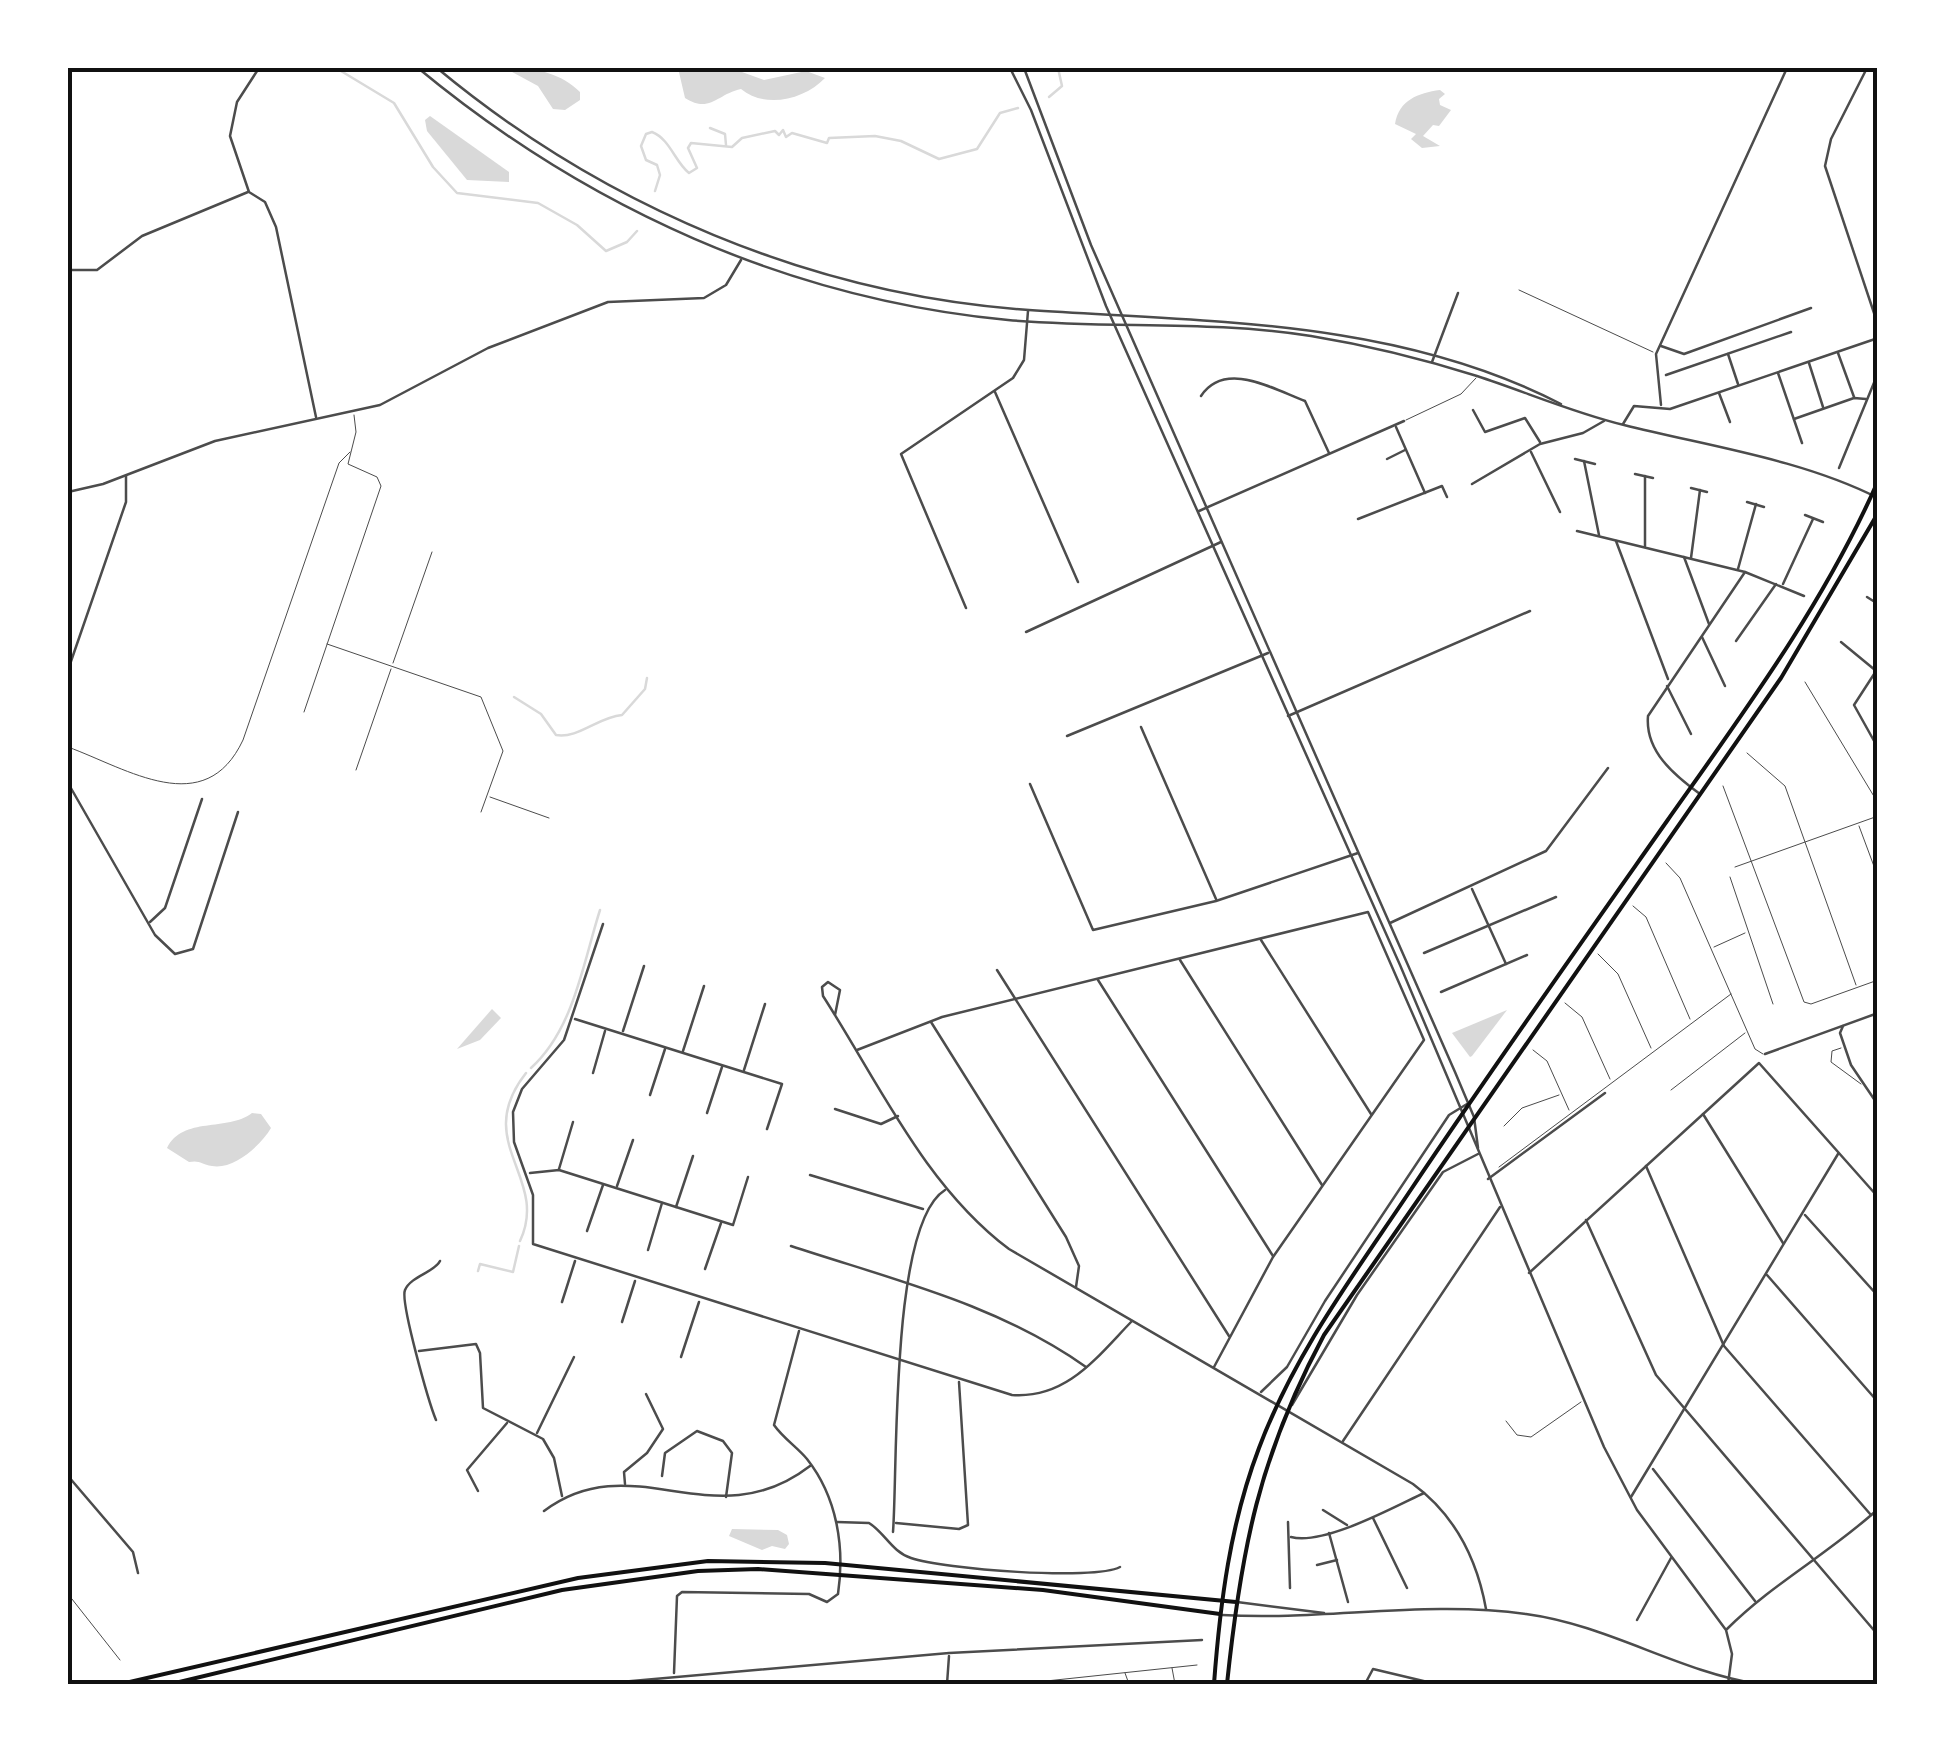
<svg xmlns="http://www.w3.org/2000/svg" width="1945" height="1752" viewBox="0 0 1945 1752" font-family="Mulish,sans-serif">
<rect width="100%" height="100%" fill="#fff"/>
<g fill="#d9d9d9">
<path d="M505,68C533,67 560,72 580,92V100L565,110L553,109L538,86Z"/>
<path d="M678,68H731L764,80L806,71L825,78C804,100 765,109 741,89C717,94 710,114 685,98Z"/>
<path d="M1440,90L1445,94L1439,99L1440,105L1451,110L1439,126L1433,125L1423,136L1440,146L1422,148L1411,139L1416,134L1395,124C1399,100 1418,93 1440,90Z"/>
<path d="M430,116L509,172V182L467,180L427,131L425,120Z"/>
<path d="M492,1009L501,1018L480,1040L457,1049Z"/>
<path d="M1507,1010L1472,1056L1470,1057L1452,1033Z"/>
<path d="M252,1113L261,1114L271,1128C261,1145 234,1170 212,1166C201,1164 200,1160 189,1162L167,1148C183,1116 227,1132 252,1113Z"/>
<path d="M732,1529L778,1530L787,1535L789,1544L785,1549L772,1546L762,1550L729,1536Z"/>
</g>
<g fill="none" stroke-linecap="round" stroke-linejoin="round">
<g stroke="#d9d9d9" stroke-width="2.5">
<path d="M336,68L394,103L433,167L457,193L538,203L577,225L606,251L627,242L637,231"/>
<path d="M1049,97L1062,86L1058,68"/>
<path d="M710,128L725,134L726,145"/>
<path d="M655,191L660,175L657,165L646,160L641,146L646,134L652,132C670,139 675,162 689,173L697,168L688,148L691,143L732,147L742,138L775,131L779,135L783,130L786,137L792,133L827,143L829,138L875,136L901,141L939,159L977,149L1000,113L1018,108"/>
<path d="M514,697L541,714L556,735C578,739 598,717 622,715L645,689L647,678"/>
<path d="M531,1068C574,1029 583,963 600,910"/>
<path d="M520,1241C550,1177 471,1143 526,1073"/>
<path d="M478,1271L480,1264L513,1272L519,1246"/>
</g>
<g stroke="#4c4c4c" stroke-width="1">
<path d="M1519,290L1653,352"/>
<path d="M1406,420L1461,394L1476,378"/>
<path d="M327,644L481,697L503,751L481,812"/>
<path d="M393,663L432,552"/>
<path d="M1805,682L1878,803"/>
<path d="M304,712L381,486L377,477L348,464L356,432L354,415"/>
<path d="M68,747C128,769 205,821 243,740L339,463L350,452"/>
<path d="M1747,753L1785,786L1856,985"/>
<path d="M356,770L391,669"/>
<path d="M1723,786L1804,1002L1811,1004L1878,980"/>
<path d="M490,797L549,818"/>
<path d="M1859,826L1878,877"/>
<path d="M1666,863L1680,878L1755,1049L1763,1054"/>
<path d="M1735,867L1878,816"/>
<path d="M1730,877L1773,1004"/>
<path d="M1633,906L1646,917L1690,1019"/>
<path d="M1714,947L1745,933"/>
<path d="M1598,954L1618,974L1651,1048"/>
<path d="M1565,1003L1582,1017L1610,1079"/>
<path d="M1841,1048L1832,1051L1831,1062L1861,1084"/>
<path d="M1533,1050L1547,1061L1569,1110"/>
<path d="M1671,1090L1745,1033"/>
<path d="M1504,1126L1522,1108L1559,1095"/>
<path d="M1499,1167L1731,994"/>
<path d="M1506,1421L1517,1435L1531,1437L1581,1402"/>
<path d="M68,1594L120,1660"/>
<path d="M1172,1668L1175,1684"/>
<path d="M1125,1673L1129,1684"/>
<path d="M1018,1684L1197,1665"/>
</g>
<g stroke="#4c4c4c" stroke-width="2.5">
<path d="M259,68L237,102L230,136L249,192L265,202L276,227L316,417"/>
<path d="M1867,68L1831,139L1825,166L1878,325"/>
<path d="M1876,68L1878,70"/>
<path d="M68,270H97L142,236L248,192"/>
<path d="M1661,346L1684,354L1811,308"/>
<path d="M1838,353L1854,397"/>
<path d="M1728,354L1738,384"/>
<path d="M1432,362L1458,293"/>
<path d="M1809,363L1823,407"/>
<path d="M1778,373L1802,443"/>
<path d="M1666,375L1791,332"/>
<path d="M995,392L1078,582"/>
<path d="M1719,393L1730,422"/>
<path d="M1201,396C1225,360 1273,389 1305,401L1329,453"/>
<path d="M1661,405L1656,354L1787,68"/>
<path d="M1473,410L1485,432L1525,418L1540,442"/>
<path d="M1794,419L1854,398L1866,399"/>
<path d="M1623,424L1634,406L1670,409L1878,338"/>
<path d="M1396,427L1425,493"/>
<path d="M1531,452L1560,512"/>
<path d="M1387,459L1405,450"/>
<path d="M1575,459L1595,464"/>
<path d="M1584,461L1599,535"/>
<path d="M1839,468L1878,373"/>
<path d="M1635,474L1653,478"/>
<path d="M1472,484L1540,444L1583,433L1604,421"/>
<path d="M1691,488L1707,492"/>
<path d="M1747,502L1764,507"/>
<path d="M1199,511L1404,421"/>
<path d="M1805,515L1823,522"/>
<path d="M1358,519L1442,486L1447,497"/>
<path d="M1577,531L1745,572L1804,596"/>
<path d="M1616,541L1668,679"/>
<path d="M1645,546V476"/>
<path d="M1684,557L1709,624"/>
<path d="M1691,558L1700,490"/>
<path d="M1738,569L1756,504"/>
<path d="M1783,584L1813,519"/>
<path d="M1867,597L1878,604"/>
<path d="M966,608L901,454L1013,378L1024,360L1028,311"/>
<path d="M1026,632L1221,542"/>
<path d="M1702,637L1725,686"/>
<path d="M1736,641L1776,584"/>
<path d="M1841,642L1875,670"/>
<path d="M1878,668L1854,705L1878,748"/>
<path d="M68,670L126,502V476"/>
<path d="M1667,686L1691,734"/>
<path d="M1288,716L1530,611"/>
<path d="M1141,727L1216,899"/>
<path d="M1067,736L1268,653"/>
<path d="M68,783L155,935L175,954L193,949L238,812"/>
<path d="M1030,784L1093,930L1216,901L1358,853"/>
<path d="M1700,794C1674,775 1645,751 1648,716L1745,572"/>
<path d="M1472,889L1506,964"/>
<path d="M150,922L165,908L202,799"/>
<path d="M1390,923L1546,851L1608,768"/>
<path d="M603,924L564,1040L522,1089L513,1112L514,1142L533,1195V1244L1012,1395C1067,1399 1097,1357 1132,1321"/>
<path d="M1261,940L1371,1114"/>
<path d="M1424,953L1556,897"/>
<path d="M1180,960L1322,1185"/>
<path d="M997,970L1229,1336"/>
<path d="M1098,980L1273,1256"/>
<path d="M1441,992L1527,955"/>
<path d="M835,1015L840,990L828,982L822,987L823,996C879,1083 925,1186 1009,1249L1413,1484C1455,1515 1477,1559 1486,1609"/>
<path d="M575,1019L782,1084L767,1129"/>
<path d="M931,1022L1066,1237L1079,1266L1076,1287"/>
<path d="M1843,1026L1840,1033L1851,1065L1878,1105"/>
<path d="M623,1031L644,966"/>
<path d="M857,1050L942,1017L1368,912L1424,1040L1273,1257L1214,1367"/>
<path d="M683,1051L704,986"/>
<path d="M1765,1054L1878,1013"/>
<path d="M744,1070L765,1004"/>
<path d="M593,1073L605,1031"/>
<path d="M650,1095L665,1049"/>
<path d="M835,1109L881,1124L898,1116"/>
<path d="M707,1113L722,1067"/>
<path d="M1703,1114L1783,1243"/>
<path d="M1646,1166L1724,1346L1871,1515"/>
<path d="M559,1169L573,1122"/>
<path d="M530,1173L559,1170L733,1225L748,1177"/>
<path d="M810,1175L923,1209"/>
<path d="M1488,1179L1605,1093"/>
<path d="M617,1186L633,1140"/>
<path d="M676,1207L693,1156"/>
<path d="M1805,1215L1878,1296"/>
<path d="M1586,1220L1656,1375L1878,1635"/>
<path d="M587,1231L603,1185"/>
<path d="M791,1246C894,1280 997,1304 1086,1367"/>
<path d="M648,1250L662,1203"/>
<path d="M705,1269L721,1223"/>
<path d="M1529,1273L1759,1063L1878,1197"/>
<path d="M1767,1275L1878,1402"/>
<path d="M562,1302L575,1261"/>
<path d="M622,1322L635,1281"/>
<path d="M419,1351L476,1344L480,1353L483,1408L543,1439L554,1458L562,1496"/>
<path d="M681,1357L699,1302"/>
<path d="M1261,1392L1287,1367L1325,1301L1449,1115L1467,1104"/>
<path d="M1292,1405L1357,1295L1443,1172L1478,1154"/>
<path d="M436,1420C429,1403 400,1302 405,1290C411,1276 435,1272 440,1261"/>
<path d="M537,1433L574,1357"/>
<path d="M1343,1441L1500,1207"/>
<path d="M1653,1469L1755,1601"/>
<path d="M68,1476L133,1552L138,1573"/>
<path d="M662,1476L665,1453L697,1431L723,1441L732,1453L726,1497"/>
<path d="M625,1484L624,1472L647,1453L663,1429L646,1394"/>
<path d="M478,1491L467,1470L507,1423"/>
<path d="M1631,1497L1838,1154"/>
<path d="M1323,1510L1347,1525"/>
<path d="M544,1511C633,1444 714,1540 810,1466"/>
<path d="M1373,1518L1407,1588"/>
<path d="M837,1522L869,1523C885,1533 892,1552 911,1558C942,1569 1094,1581 1120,1567"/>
<path d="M1288,1522L1290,1588"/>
<path d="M896,1523L959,1529L968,1525L959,1382"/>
<path d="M893,1532C898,1466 890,1224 945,1190"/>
<path d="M1329,1533L1348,1602"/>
<path d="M1291,1537C1323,1546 1394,1507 1424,1493"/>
<path d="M1317,1565L1337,1560"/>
<path d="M1637,1620L1671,1558"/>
<path d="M1727,1629C1773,1583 1830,1553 1878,1509"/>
<path d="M674,1673L677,1596L682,1592L809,1594L827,1602L838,1594C845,1547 837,1497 807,1459C797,1447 783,1438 774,1425L799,1331"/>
<path d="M598,1684L949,1653L1202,1640"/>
<path d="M947,1684L949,1656"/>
<path d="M1365,1684L1373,1669L1436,1684"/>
<path d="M1682,1684H1695"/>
</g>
<g stroke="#4c4c4c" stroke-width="2.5">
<path d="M418,68C587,208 788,299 1008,320C1109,329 1211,320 1311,336C1366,345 1423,359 1477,376C1526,392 1574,413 1624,425C1707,446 1801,459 1878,498"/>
<path d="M437,68C603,206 812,295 1029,310C1209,322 1396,319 1561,404"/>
<path d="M1010,68L1031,110L1106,306L1400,965L1604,1447L1637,1510L1726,1630L1732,1654L1728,1684"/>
<path d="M1024,68L1091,245L1455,1072L1474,1117L1478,1148"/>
<path d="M68,492L103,484L215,441L380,405L488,348L608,302L704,298L726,285L741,260"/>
<path d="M1237,1602L1324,1613"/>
<path d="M1222,1615C1322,1621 1426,1600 1526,1614C1608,1625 1677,1671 1758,1684"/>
</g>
<g stroke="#111" stroke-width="4">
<path d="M1214,1684C1220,1604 1230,1524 1259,1448C1295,1352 1356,1272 1412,1188C1495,1064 1581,943 1667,821C1744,712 1824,604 1878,481"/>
<path d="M1227,1684C1241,1550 1259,1456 1324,1335L1781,678L1878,513"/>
</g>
<g stroke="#111" stroke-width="4">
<path d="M121,1684L578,1578L708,1561L825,1563L1236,1602"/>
<path d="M171,1684L562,1590L698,1571L758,1569L1043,1590L1220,1614"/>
</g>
</g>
<rect width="1945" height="1752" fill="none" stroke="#ffffff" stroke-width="140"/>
<rect x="70" y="70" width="1805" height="1612" fill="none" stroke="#111" stroke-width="4"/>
</svg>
